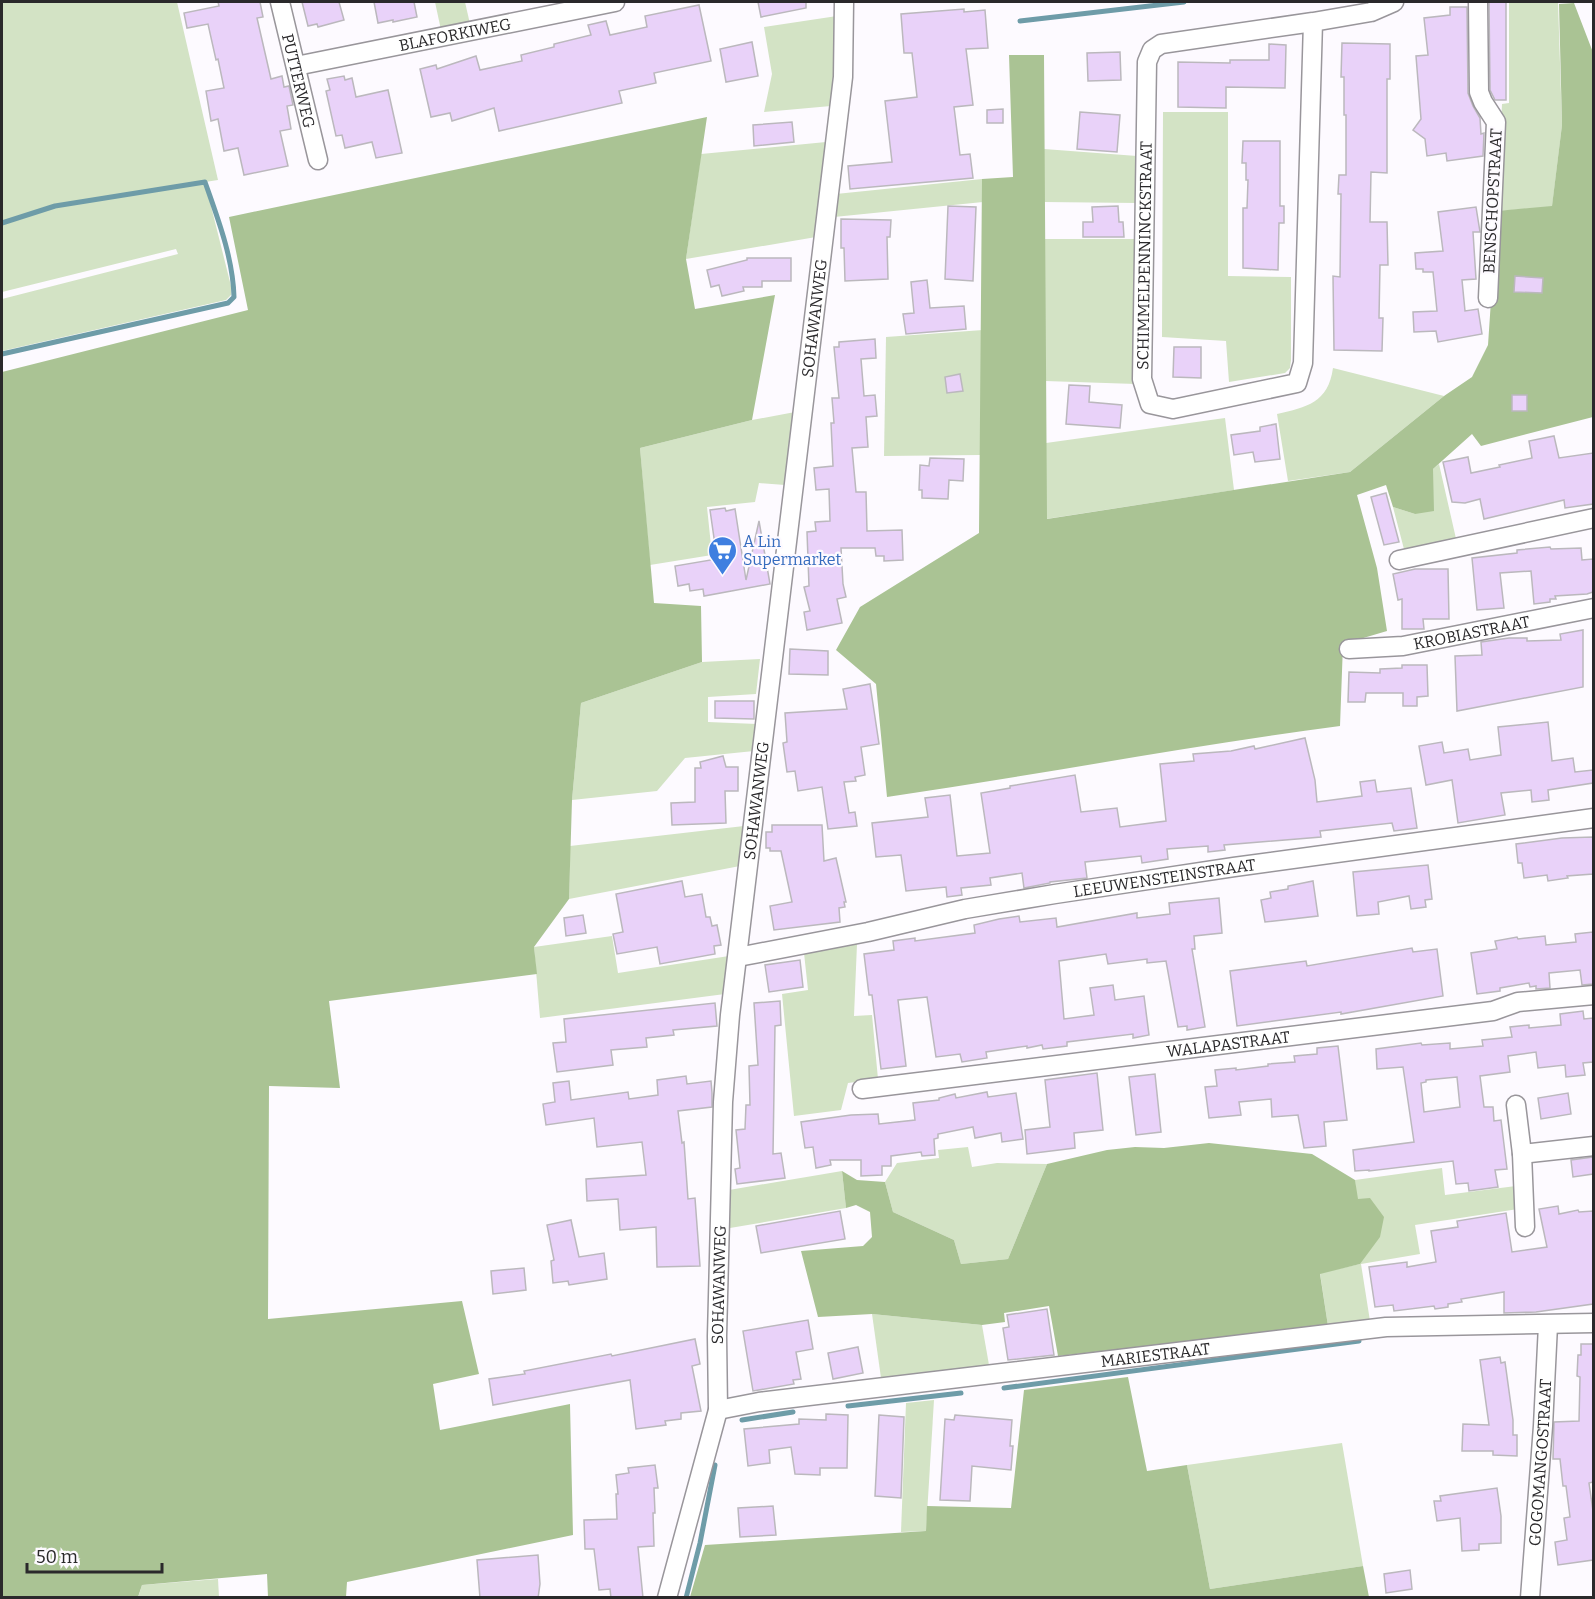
<svg xmlns="http://www.w3.org/2000/svg" width="1595" height="1599" viewBox="0 0 1595 1599" font-family="Bitter,serif">
<rect width="100%" height="100%" fill="#fdfaff"/>
<g fill="#d3e3c5">
<path d="M2,2H177L218,180L205,182L231,286V295L226,300L2,351V299L178,254L176,249L2,292Z"/>
<path d="M435,2H465L470,24L441,30Z"/>
<path d="M1509,2H1558L1562,125L1552,207L1497,211L1502,104L1509,103Z"/>
<path d="M837,16V68L831,106L764,112L772,74L764,27Z"/>
<path d="M1163,112H1228V276L1291,277V360L1290,368L1285,373L1229,382L1226,341L1162,337Z"/>
<path d="M826,142L816,237L686,259L701,154Z"/>
<path d="M1044,149L1137,156V203L1044,202Z"/>
<path d="M982,179L983,202L834,217L836,194Z"/>
<path d="M1045,239H1137L1136,384L1045,381Z"/>
<path d="M983,330L980,455L884,456L886,337Z"/>
<path d="M1333,368L1444,396L1350,472L1288,481L1277,414C1307,407 1328,403 1333,368Z"/>
<path d="M795,412L785,485L759,483L755,502L707,507L712,555L650,565L640,448L752,420Z"/>
<path d="M1225,418L1234,490L1046,519V443Z"/>
<path d="M1439,464L1457,543L1405,553L1393,507L1415,514L1433,469Z"/>
<path d="M760,659L756,694L708,697V722L757,724L754,751L685,758L657,791L572,800L581,703L702,662Z"/>
<path d="M744,826L740,866L569,899L570,846Z"/>
<path d="M612,936L618,973L729,956L725,994L540,1018L534,947Z"/>
<path d="M857,944L854,1016L872,1015L878,1079L848,1083L841,1110L794,1116L782,994L808,990L804,953Z"/>
<path d="M968,1147L972,1167L997,1163L1047,1164L1008,1259L961,1264L954,1240L893,1212L885,1182L897,1163L939,1158L938,1150Z"/>
<path d="M1442,1168L1445,1195L1516,1186L1518,1209L1415,1225L1420,1254L1361,1264L1370,1321L1328,1326L1320,1273L1360,1264L1355,1180Z"/>
<path d="M842,1171L846,1208L730,1228L729,1190Z"/>
<path d="M872,1314L982,1325L989,1365L881,1378Z"/>
<path d="M934,1400L926,1531L901,1532L906,1403Z"/>
<path d="M1342,1443L1363,1566L1210,1589L1187,1465Z"/>
<path d="M218,1579L219,1597L138,1598L142,1585Z"/>
</g>
<g fill="#aac394">
<path d="M1574,3L1594,55L1593,417L1481,446L1472,434L1433,469L1434,511L1415,514L1393,507L1386,485L1357,495L1377,568L1387,631L1343,644L1340,726C1188,746 1038,775 887,797L876,684L836,650L860,607L979,533L982,179L1013,177L1009,55H1044L1047,519L1350,472L1444,396L1472,377L1488,345L1497,211L1552,206L1562,125L1559,4Z"/>
<path d="M707,117L686,259L695,309L775,295L752,420L640,448L654,603L701,606L702,662L581,703L572,800L569,899L534,947L537,974L329,1001L340,1088L269,1086L268,1319L462,1301L479,1374L433,1384L440,1430L570,1404L573,1535L347,1582L346,1597H268L267,1574L142,1585L138,1597H2V372L248,310L229,217Z"/>
<path d="M1209,1143L1312,1154L1355,1180L1358,1199L1370,1198L1384,1217L1380,1237L1360,1264L1320,1274L1328,1326L1058,1356L1049,1306L1004,1313L1005,1322L982,1325L872,1314L818,1317L801,1251L863,1246L872,1237L870,1212L856,1205L846,1208L842,1171L857,1180L885,1182L893,1212L954,1240L961,1264L1008,1259L1047,1164L1107,1150L1135,1147L1164,1148Z"/>
<path d="M1128,1377L1147,1471L1187,1465L1210,1589L1363,1566L1369,1597H690L705,1545L926,1531L927,1506L1011,1508L1024,1390Z"/>
</g>
<g fill="none" stroke-linecap="round" stroke-linejoin="round">
<g stroke="#6e9ca8" stroke-width="5">
<path d="M1020,21L1184,2"/>
<path d="M2,223L55,206L205,182C218,219 233,258 234,297L228,303L2,354"/>
<path d="M1004,1388L1359,1341"/>
<path d="M848,1406L961,1393"/>
<path d="M742,1420L793,1412"/>
<path d="M686,1598L700,1543L715,1465"/>
</g>
</g>
<g fill="#e9d2f9" stroke="#bbb8bd" stroke-width="1.5" fill-rule="evenodd">
<path d="M218,2H260L263,17L257,18L271,79L282,76L284,87L289,86L293,105L287,106L291,129L280,131L288,166L244,175L238,148L224,151L218,119L211,121L206,91L224,88L218,59L216,60L208,24L187,28L184,13L219,6Z"/>
<path d="M302,2H339L344,20L318,27L317,24L308,26Z"/>
<path d="M374,2H414L417,17L393,22V20L378,23Z"/>
<path d="M758,2H806V8L761,17Z"/>
<path d="M1489,2H1506V100H1495L1490,90Z"/>
<path d="M699,5L711,61L654,73L656,83L619,91L622,103L499,131L494,108L452,121L450,113L431,117L420,69L436,65L437,69L476,56L480,70L522,61L521,55L554,47V44L591,35L588,25L606,21L610,35L647,27L645,16Z"/>
<path d="M1450,7H1467L1468,93L1473,106L1480,118L1481,134L1484,133L1483,156L1447,161L1446,153L1427,156L1425,139L1413,130L1421,119L1416,56L1428,55L1424,18L1450,15Z"/>
<path d="M964,9V12L985,10L988,48L966,49L973,105L954,107L960,155L970,154L973,178L850,189L848,166L892,162L885,101L917,97L912,53H904L901,14Z"/>
<path d="M752,42L758,76L726,82L720,49Z"/>
<path d="M1342,43L1390,44V79H1387V173L1371,172L1370,222H1387L1388,265H1380L1379,318H1383L1382,351L1334,350L1333,276L1340,277L1341,194H1338L1339,175H1346V115H1344V77H1341Z"/>
<path d="M1269,44L1286,45L1285,88L1226,87V108L1178,107V62L1230,63V60H1269Z"/>
<path d="M1120,52L1121,80L1088,81L1087,53Z"/>
<path d="M344,76L345,80L352,78L356,97L388,90L402,153L376,158L372,142L345,148L342,135L336,136L326,91L330,90L327,79Z"/>
<path d="M1003,109V123H987V110Z"/>
<path d="M1080,112L1120,115L1117,152L1077,149Z"/>
<path d="M792,122L794,142L754,146L753,125Z"/>
<path d="M1243,141H1280V206H1284V223H1279L1278,270L1243,268V208H1247L1248,180H1246V163H1242Z"/>
<path d="M948,206L976,207L973,281L945,279Z"/>
<path d="M1118,206L1119,222H1123L1124,237H1083V222H1093L1092,207Z"/>
<path d="M1476,207L1480,232H1473L1476,279L1462,280L1465,311L1478,309L1482,334L1438,342L1436,331L1414,332L1413,312L1437,311L1433,272H1423V269H1416L1415,253L1443,251L1438,212Z"/>
<path d="M841,219L891,220L890,237H887L888,279L845,281L844,248H841Z"/>
<path d="M747,258H791V281H762V287H743L744,291L722,296L719,285L711,287L707,270L747,260Z"/>
<path d="M1515,276L1543,278L1542,293L1514,292Z"/>
<path d="M927,280L930,308L964,306L966,329L906,334L903,314L914,313L911,282Z"/>
<path d="M875,339L876,358L861,359L864,396L875,395L877,416L866,417L868,447L852,448L856,492H866L867,531L902,530L903,560L884,561V556H876L875,548H841L843,584L846,597L837,599L842,623L807,630L804,612L810,611L804,587L809,586L807,532L816,531L815,522L830,521L829,489L816,490L814,468L833,466L831,423H834L832,398H839L834,347H839V342Z"/>
<path d="M1174,347H1201V378L1173,377Z"/>
<path d="M960,374L963,391L947,393L945,377Z"/>
<path d="M1069,385L1090,386L1089,402L1122,405L1120,428L1066,424Z"/>
<rect x="1512" y="395" width="15" height="16"/>
<path d="M1276,424L1280,459L1255,462L1253,452L1234,455L1231,435L1260,431V427Z"/>
<path d="M1554,436L1559,458L1593,453V504L1565,508L1564,500L1484,519L1480,499L1465,503L1452,502L1443,462L1468,457L1471,473L1500,467L1499,465L1532,458L1529,441Z"/>
<path d="M930,458L964,459L963,481L949,480L948,499L922,498V490H919L920,465L929,466Z"/>
<path d="M1386,493L1399,542L1384,545L1371,497Z"/>
<path d="M725,508L726,511L735,509L746,580L759,521L770,584L704,596L703,589L690,591L689,584L678,586L675,566L717,559L710,510Z"/>
<path d="M1550,547L1551,549L1581,548L1582,560L1593,559V592L1587,594L1555,596L1556,599H1550V602L1534,604L1531,571L1500,573L1504,608L1477,610L1472,558L1517,553V550Z"/>
<path d="M1415,569H1448L1449,619H1423L1424,629H1402V599L1398,600L1393,574Z"/>
<path d="M1583,630V687L1457,711L1455,656L1482,655L1481,642L1509,638H1527V641L1561,640L1560,634Z"/>
<path d="M790,649L828,651V675L789,674Z"/>
<path d="M1402,665H1427L1428,696L1417,697V706H1403V693H1366L1365,702H1348L1349,672L1380,673V669L1402,668Z"/>
<path d="M870,684L879,744L861,747L865,775L855,777L856,781L844,782L849,813L855,812L857,826L828,829L822,787L798,791L795,771L787,772L783,743L787,742L785,713L847,709L843,689Z"/>
<path d="M715,701H754V719L715,718Z"/>
<path d="M1548,722L1552,761L1573,758L1575,772L1593,770V783L1548,790L1549,800L1532,802L1531,790L1501,793L1505,815L1458,823L1452,780L1426,785L1419,746L1442,742L1444,753L1468,749L1470,760L1501,755L1498,727Z"/>
<path d="M1305,738L1315,780L1317,802L1362,796L1360,782L1375,780L1377,792L1411,788L1417,828L1394,831L1392,823L1320,831L1321,837L1224,845L1225,850L1208,852V846L1167,849L1168,859L1142,863L1141,856L1085,862L1087,878L1050,882V883L1024,888L1022,873L990,878L991,885L961,888L962,895L947,897L946,887L906,891L901,855L876,857L872,823L928,817L925,798L950,795L957,856L990,853L981,793L1010,788V786L1075,775L1081,812L1117,808L1120,827L1166,821L1160,764L1194,761L1193,754L1231,751L1254,746L1255,749Z"/>
<path d="M723,756L726,767H738V791H725L726,823L672,825L671,803L695,802V768H701L700,762Z"/>
<path d="M772,825H822L824,861L836,858L846,902H844L845,907L839,908L840,922L774,930L770,906L792,902L781,851H770V848H766V832H772Z"/>
<path d="M1593,837V874L1567,876L1568,878L1548,881L1547,875L1524,878L1522,863H1518L1516,844L1562,838Z"/>
<path d="M1428,865L1432,899L1425,900L1426,907L1411,909L1409,896L1378,902L1379,914L1357,916L1353,872Z"/>
<path d="M682,881L685,897L702,894L706,917H710L712,926L717,925L721,945L714,946L715,954L660,964L657,947L617,954L613,934L623,932L616,894Z"/>
<path d="M1313,881L1318,916L1265,922L1261,900L1271,898L1270,892L1288,889V886Z"/>
<path d="M1219,898L1222,933L1194,936L1195,949H1192L1205,1027L1187,1030V1026L1178,1027L1166,961L1147,963V959L1108,964L1106,954L1059,961L1064,1019L1094,1015L1090,988L1113,985L1115,1000L1144,996L1149,1035L1133,1038V1034L1067,1042V1046L1043,1049L1042,1045L1027,1048V1046L986,1052L987,1058L962,1062L960,1054L936,1057L927,997L898,1000L906,1066L881,1069L872,995H869L864,954L894,950L893,941L915,938V941L975,933L974,925L999,919L1019,916L1020,922L1056,918L1057,927L1137,913V918L1170,914L1169,903Z"/>
<path d="M583,915L586,933L566,936L564,918Z"/>
<path d="M1593,932V984L1582,985L1580,970L1549,973L1550,988L1536,989V986L1530,987L1529,983L1500,988V991L1477,994L1471,953L1497,949L1495,941L1517,937L1518,939L1545,936L1546,945L1576,942L1575,934Z"/>
<path d="M1412,948L1413,952L1437,949L1443,996L1341,1014V1012L1237,1026L1230,971L1306,961L1307,966Z"/>
<path d="M800,960L803,987L769,992L765,965Z"/>
<path d="M780,1001L781,1025L775,1026L773,1154L781,1153L785,1178L737,1184L735,1169L740,1168L736,1130L745,1129L746,1105H750L749,1066L758,1065L754,1003Z"/>
<path d="M715,1003L717,1026L673,1030L674,1035L646,1038L647,1047L611,1050L613,1065L557,1072L553,1043L566,1042L564,1019Z"/>
<path d="M1583,1011L1584,1019L1593,1018V1062L1583,1063L1585,1075L1566,1077L1565,1065L1538,1068L1536,1052L1508,1056L1510,1072L1480,1076L1484,1107H1493L1494,1121L1501,1120L1507,1169L1495,1170L1498,1187L1469,1191L1468,1183L1456,1184L1453,1161L1369,1171V1170L1355,1171L1353,1150L1414,1142L1403,1067L1377,1069L1376,1049L1421,1043L1422,1045L1450,1043V1049L1483,1046L1482,1040L1512,1037L1510,1027L1529,1025V1028L1561,1025L1560,1014ZM1457,1077L1460,1107L1424,1112L1421,1083L1426,1082V1080Z"/>
<path d="M1338,1046L1347,1120L1324,1122L1326,1146L1304,1148L1298,1115L1272,1117L1271,1099L1239,1102L1241,1115L1209,1118L1205,1087L1217,1086L1215,1070L1236,1068V1070L1268,1066V1064L1295,1062L1294,1056L1317,1054V1048Z"/>
<path d="M1097,1073L1103,1130L1074,1133L1075,1148L1027,1154L1025,1130L1050,1127L1045,1080Z"/>
<path d="M1155,1074L1161,1132L1136,1135L1129,1077Z"/>
<path d="M686,1076L687,1084L711,1081L712,1093V1107L678,1111L682,1143L684,1142L688,1199L695,1198L700,1266L657,1267L656,1227L620,1230L618,1199L587,1201L586,1179L646,1175L642,1142L597,1147L594,1118L546,1125L543,1104L555,1102L553,1083L569,1081L571,1100L628,1092L629,1099L658,1095L657,1080Z"/>
<path d="M987,1092L988,1097L1016,1093L1023,1139L1002,1142L1001,1133L975,1138L973,1127L938,1134V1138L934,1139L935,1155L922,1156L921,1152L891,1156V1166H882V1175L861,1176V1160H830L831,1165L816,1168L813,1147L805,1148L801,1122L851,1115L878,1114L879,1124L915,1120L913,1103L939,1100V1098L955,1094L956,1098Z"/>
<path d="M1568,1093L1571,1114L1541,1119L1538,1098Z"/>
<path d="M1593,1157V1174L1573,1177L1571,1160Z"/>
<path d="M1558,1206L1559,1214L1578,1210L1579,1212L1593,1211V1304L1536,1312L1504,1313V1292L1461,1299L1462,1302L1448,1304V1307L1435,1309L1434,1306L1394,1311L1393,1305L1375,1307L1369,1267L1407,1262V1267L1436,1262L1431,1231L1458,1227L1457,1221L1506,1213L1512,1252L1547,1247L1539,1209Z"/>
<path d="M840,1211L845,1239L761,1253L756,1226Z"/>
<path d="M571,1220L579,1257L604,1253L607,1279L569,1285L568,1281L553,1283L551,1261L554,1260L547,1225Z"/>
<path d="M524,1268L526,1290L493,1294L491,1271Z"/>
<path d="M1047,1309L1054,1355L1008,1360L1003,1328L1009,1327L1007,1315Z"/>
<path d="M808,1320L813,1349L796,1352L801,1379L793,1380L794,1384L753,1391L743,1331Z"/>
<path d="M695,1339L700,1364L692,1366L701,1411L681,1413V1419L665,1421L666,1425L636,1429L630,1380L493,1405L489,1379L525,1374L524,1371L611,1354L612,1356Z"/>
<path d="M1581,1344H1593V1482L1589,1483L1593,1511V1560L1558,1565L1555,1542L1567,1540L1564,1518L1570,1517L1566,1486H1563L1560,1459H1553L1554,1422L1579,1421L1580,1377L1577,1376L1578,1355H1581Z"/>
<path d="M858,1347L863,1373L833,1379L828,1353Z"/>
<path d="M1500,1357L1501,1363L1505,1362L1513,1420V1435H1517V1456L1493,1455V1451H1462L1463,1424L1489,1425L1480,1360Z"/>
<path d="M826,1414L848,1415L847,1468H820V1475L795,1474L791,1447L769,1450L770,1463L748,1466L744,1429L799,1424V1419L826,1420Z"/>
<path d="M879,1415L904,1417L901,1498L875,1496Z"/>
<path d="M955,1415L1012,1420L1010,1446H1013L1011,1470L972,1466L970,1501L940,1500L945,1419L954,1420Z"/>
<path d="M655,1465L658,1488H654L655,1513H653L654,1546L638,1547L643,1598H611L610,1589L599,1590L594,1549H585L584,1520L617,1519L616,1494H618L616,1475L629,1473L628,1468Z"/>
<path d="M1497,1488L1501,1516V1543L1479,1544V1550L1462,1551L1460,1518L1437,1521L1434,1501H1441L1440,1496Z"/>
<path d="M773,1506L776,1535L740,1537L738,1508Z"/>
<path d="M538,1555L540,1584L538,1598H480L477,1560Z"/>
<path d="M1410,1570L1412,1589L1386,1593L1384,1574Z"/>
</g>
<g fill="none" stroke-linecap="round" stroke-linejoin="round">
<defs>
<g id="street">
<path id="s1" d="M280,2L318,160"/>
<path d="M1478,2L1479,92L1483,102L1496,122L1488,298"/>
<path id="s2" d="M1313,22L1303,363L1297,383L1173,409L1150,404L1142,379L1147,62L1152,50L1161,44L1313,22L1371,12L1394,2"/>
<path id="s3" d="M296,66L615,2"/>
<path d="M1399,560L1594,518"/>
<path id="s4" d="M1349,649L1403,646L1594,608"/>
<path id="s5" d="M738,957L868,932L965,909L1055,894L1234,867L1594,818"/>
<path id="s6" d="M862,1089L1493,1011L1518,1002L1594,995"/>
<path d="M1516,1105L1522,1154L1525,1227"/>
<path d="M1522,1154L1594,1146"/>
<path id="s7" d="M718,1410L759,1402L1386,1327L1594,1323"/>
<path id="s8" d="M667,1598L718,1410L717,1336L723,1102L730,1015L843,77L844,2"/>
<path id="s9" d="M1530,1598L1543,1426L1548,1325"/>
</g>
</defs>
<use href="#street" stroke="#99969b" stroke-width="21"/>
<use href="#street" stroke="#fff" stroke-width="18"/>
</g>
<defs>
<symbol id="supermarket-pin" viewBox="-11 -11 22 30"><path d="M0 17L-7.5 6A9.5 9.5 0 1 1 7.5 6Z" fill="#3f7fe0" stroke="#fdfaff"/><path d="M-6-5.5h2.5l.6 2H6L4.5 2H-2.5L-4.4-4H-6ZM-1.5 3.2a1.3 1.3 0 1 0 .1 0ZM3 3.2a1.3 1.3 0 1 0 .1 0Z" fill="#fff"/></symbol>
</defs>
<g fill-rule="evenodd">
<use href="#supermarket-pin" x="706" y="534" width="33" height="45"/>
</g>
<g text-anchor="middle" stroke-width="4.5" stroke-linejoin="round" paint-order="stroke">
<g font-size="16" fill="#2a292b" stroke="#fdfaff">
<text dy="6" stroke="none"><textPath href="#s3" startOffset="162">BLAFORKIWEG</textPath></text>
<text dy="6" stroke="none"><textPath href="#s1" startOffset="81">PUTTERWEG</textPath></text>
<text transform="translate(1492 201) rotate(-87)" y="6">BENSCHOPSTRAAT</text>
<text dy="6" stroke="none"><textPath href="#s2" startOffset="662">SCHIMMELPENNINCKSTRAAT</textPath></text>
<text dy="6" stroke="none"><textPath href="#s8" startOffset="1292">SOHAWANWEG</textPath></text>
<text dy="6" stroke="none"><textPath href="#s4" startOffset="124">KROBIASTRAAT</textPath></text>
<text dy="6" stroke="none"><textPath href="#s8" startOffset="806">SOHAWANWEG</textPath></text>
<text dy="6" stroke="none"><textPath href="#s5" startOffset="434">LEEUWENSTEINSTRAAT</textPath></text>
<text dy="6" stroke="none"><textPath href="#s6" startOffset="369">WALAPASTRAAT</textPath></text>
<text dy="6" stroke="none"><textPath href="#s8" startOffset="320">SOHAWANWEG</textPath></text>
<text dy="6" stroke="none"><textPath href="#s7" startOffset="441">MARIESTRAAT</textPath></text>
<text dy="6" stroke="none"><textPath href="#s9" startOffset="136">GOGOMANGOSTRAAT</textPath></text>
</g>
<g font-size="16" fill="#366cbe" stroke="#fdfaff" text-anchor="start">
<text x="743" y="547">A Lin<tspan x="743" dy="18">Supermarket</tspan></text>
</g>
</g>
<rect width="1595" height="1599" fill="none" stroke="#2a292b" stroke-width="6"/>
<path d="M27 1563v9h135v-9" fill="none" stroke="#2a292b" stroke-width="3"/>
<text x="36" y="1563" font-size="18" fill="#2a292b" stroke="#fdfaff" stroke-width="4.5" paint-order="stroke">50 m</text>
</svg>
